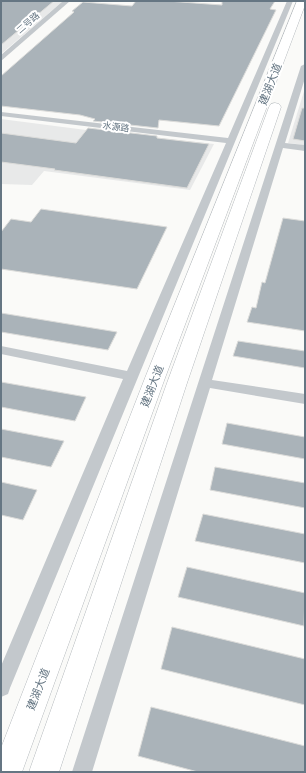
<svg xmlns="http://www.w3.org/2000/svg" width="306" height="773" viewBox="0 0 306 773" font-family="'Archivo Narrow','Noto Sans SC',sans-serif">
<rect width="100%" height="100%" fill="#fafaf8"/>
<g fill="#e8e9e9">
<path d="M1,1H63L1,54Z"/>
<path d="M305,88V145L288,143Z"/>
<path d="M1,119L86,130L214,144L190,190L44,171L32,185L1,184Z"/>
</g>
<g fill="#aab3b9" stroke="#dcdcda">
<path d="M1,1H54L1,45Z"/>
<path d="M136,1H167L222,5V1H275L270,9L276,10L219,126L159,120L158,128L93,121L95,119L80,115L1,106V76L74,12L72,11L83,2L132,6Z"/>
<path d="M302,108H305V141L293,139Z"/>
<path d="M88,128L157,136V138L209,144L187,188L54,170L55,169L1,162V133L76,143Z"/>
<path d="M41,209L167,227L137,289L1,269V232L11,219L31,222Z"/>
<path d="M283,218L305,221V331L247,322L252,307L256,308L262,282L265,283Z"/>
<path d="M1,313L117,332L108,350L1,332Z"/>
<path d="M238,341L305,351V368L233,356Z"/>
<path d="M1,382L86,397L75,421L1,407Z"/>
<path d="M227,423L305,437V459L222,444Z"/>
<path d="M1,429L64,441L51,467L1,457Z"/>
<path d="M215,467L305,483V508L210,490Z"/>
<path d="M1,482L37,490L23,520L1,515Z"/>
<path d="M203,514L305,534V563L195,541Z"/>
<path d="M187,567L305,593L304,626L178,597Z"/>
<path d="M172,627L305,659V705L161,669Z"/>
<path d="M151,707L305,746V772H198L138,756Z"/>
</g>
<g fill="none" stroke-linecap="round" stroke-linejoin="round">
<defs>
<g id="primary">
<path d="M297,1H305V5L165,378L22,772H1V748L145,378Z"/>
<path d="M275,103L279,104L281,107L187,383L59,772H29L167,383L269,107L271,104Z"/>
</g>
</defs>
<use href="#primary" stroke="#b5babe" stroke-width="1"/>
<g fill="#c3c8cc" fill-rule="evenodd">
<path d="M63,1H70L1,61V55Z"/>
<path d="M287,1H293L10,688L8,694L1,697V666L123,379L1,354V346L127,371L226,143L1,116V112L228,138Z"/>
<path d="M305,64V78L285,143L305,145V151L283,148L212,380L305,394V404L210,388L92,772H72L301,66Z"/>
</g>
<use href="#primary" fill="#fff" fill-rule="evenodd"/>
</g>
<g text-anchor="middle" stroke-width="4" stroke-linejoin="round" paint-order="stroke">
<g font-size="9" fill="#657683" stroke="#fff">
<text transform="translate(28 23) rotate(-41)" y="3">二号路</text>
<text transform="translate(116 127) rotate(7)" y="3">水源路</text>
</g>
<g font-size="11" fill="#657683" stroke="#fff">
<text transform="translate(270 84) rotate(-69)" y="4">建湖大道</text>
<text transform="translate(152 386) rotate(-69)" y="4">建湖大道</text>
<text transform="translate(38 689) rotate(-69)" y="4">建湖大道</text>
</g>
</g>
<rect width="306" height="773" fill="none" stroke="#657683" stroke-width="4"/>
</svg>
